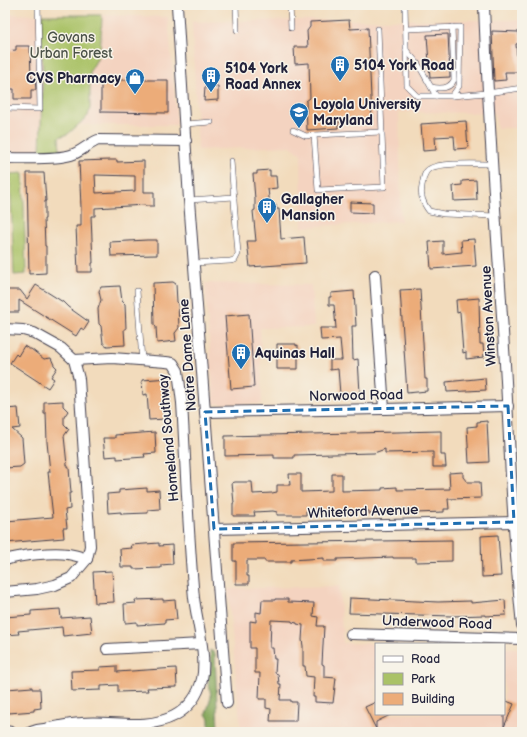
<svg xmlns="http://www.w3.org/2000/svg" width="527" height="737" viewBox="0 0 527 737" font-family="'Balsamiq Sans',sans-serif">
<rect width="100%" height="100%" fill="#f7f3e8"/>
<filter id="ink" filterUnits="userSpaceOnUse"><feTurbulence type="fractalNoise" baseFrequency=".025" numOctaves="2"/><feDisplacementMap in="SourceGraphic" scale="8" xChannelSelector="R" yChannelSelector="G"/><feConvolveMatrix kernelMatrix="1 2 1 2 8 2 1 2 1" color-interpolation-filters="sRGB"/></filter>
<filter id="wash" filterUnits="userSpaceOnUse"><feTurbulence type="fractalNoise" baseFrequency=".012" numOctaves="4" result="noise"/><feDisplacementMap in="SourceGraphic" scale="16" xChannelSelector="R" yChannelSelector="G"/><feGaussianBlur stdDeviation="0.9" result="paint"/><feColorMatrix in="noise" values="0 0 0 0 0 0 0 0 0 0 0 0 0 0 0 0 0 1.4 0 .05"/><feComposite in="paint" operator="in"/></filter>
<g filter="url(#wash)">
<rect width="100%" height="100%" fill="#f2dbbc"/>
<g fill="#f4d3c0">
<path d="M5,14L42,15L41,40L43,71L40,151L5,152Z"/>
<path d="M101,15L168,17L177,125H79L88,116L90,108V71L100,54L102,18Z"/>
<path d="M307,20H522V128H497L495,113L399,112L401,221L302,227L301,154L291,146L198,150L192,22Z"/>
<path d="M205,283L311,285L314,327L260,328L262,404H214Z"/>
<path d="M339,586L343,643L377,644L376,714H504V648H522V732H241L228,589Z"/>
</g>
<g fill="#aac267" stroke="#667251">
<path d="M42,15H101L102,18L100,54L90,71V108L88,116L68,134L59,137L60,152L40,151L43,71L41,40Z"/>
<path d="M23,173L26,274L14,275L10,174Z"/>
</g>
<path fill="#87a85c" stroke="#54654c" d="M210,650L215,653L218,732H209V719L206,714L211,697L208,677L211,669Z"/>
<g id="blocks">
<g fill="#ecac79" fill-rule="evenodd">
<path d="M349,20L350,29L368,28L372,121L338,122V128L307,130L306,101L310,98L309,63L295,64L294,47H308L307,31L310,27V22Z"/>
<path d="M492,31L519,32L520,43L516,44L518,72H505L506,80L494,81Z"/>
<path d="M448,34L450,77L430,78L427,35Z"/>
<path d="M16,46H30L31,78H35L36,90H31V99H14V89H5V51L16,50Z"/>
<path d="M101,80H168V113L101,112Z"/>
<path d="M218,86V100L204,101L205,87Z"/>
<path d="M466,121L468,148L455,149L454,136L435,137L436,150L423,151L421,124Z"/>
<path d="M110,160H117V162L144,161V192H154V206H145V205L95,208V216H91L93,263H92V272H78L76,226H81V207L79,161ZM95,175L135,176V191L96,193Z"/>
<path d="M270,170V176H276L277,188L268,189L270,206L276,205V209H279L281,239L304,237L306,263L250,267L247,241H256L253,211L255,210V199L253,174H257V171Z"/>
<path d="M27,173H44L46,201H45V219H44L45,246H46V273L29,274Z"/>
<path d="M476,180L477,200L454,201L453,186L462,185V181Z"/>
<path d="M350,202L373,203V213L350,212Z"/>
<path d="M474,239L476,266L431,269L429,242L443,241V254L462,252L461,240Z"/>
<path d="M147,240H157V255L111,256L110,242Z"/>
<path d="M173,282L176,284L177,302L178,303L179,328L175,333L176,341L157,343L156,327L154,325L153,283Z"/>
<path d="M36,285L63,302L68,307L89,322L84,330L81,328L76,336L19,300V312H5V294H8L5,290H20L27,299Z"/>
<path d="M120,286L122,301L125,304L126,329H124L125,345L107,346L103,343L101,326L99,324L98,309L101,300L100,296L99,291L101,287Z"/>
<path d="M420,289L425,379H427V391L407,393L400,290Z"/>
<path d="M354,291L356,326H352L353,360L358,359L360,393L340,394L338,369L330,370V360H342L340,339L321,340L320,328H336L334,305H329V297H331V293Z"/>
<path d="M479,298L480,344H483L484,357L466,359V352L463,353L460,312L457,313L456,300Z"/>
<path d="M249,314L254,387L231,389L225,316Z"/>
<path d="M277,344H296V346L298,345V369H277Z"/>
<path d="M24,346L29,349H31L44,359L51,358L54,365L57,368L51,377L54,379L48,388L10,363L16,354L18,356Z"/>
<path d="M169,378L170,397H163L165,419L149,420L147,394L143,395L142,380Z"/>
<path d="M485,378L486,390L447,392L446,382Z"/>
<path d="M63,401V406L68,411L64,417V424L69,429L64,436L67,465L69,468L71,493H69L70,509L65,510L67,528H63L64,538L5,543L6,521L53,517L48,472H50L47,442L46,413H44V402Z"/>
<path d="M18,408L20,428L12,429L22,438L24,464L20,467L5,468V409Z"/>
<path d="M487,421L489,462L469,463L467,427L477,426V422Z"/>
<path d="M441,431V455H445L446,467H433V452L385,453V449L374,453L294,455V458H274V455L225,456V436Z"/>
<path d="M155,432L156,453L144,454L145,457L117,459V456L105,457L103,438H115V435Z"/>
<path d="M463,472V477L467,482H480L481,498L448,499L449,509H444V512L415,513V510H398V513L369,514V511H352V514H323V511H306V515H277V512L273,511L254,512L255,516H233V503H234L232,483L235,482H252L253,494L272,493L277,492V485H290L289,474H301V492L332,491V474H342V491L382,490V488L397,487V490L450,489L449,473Z"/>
<path d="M147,488V491L159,490L160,509L148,510V513L121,514V512L108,513L107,494L119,493V490Z"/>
<path d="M498,535L501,576L482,577L481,536Z"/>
<path d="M452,540V561L416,562V558H393V557L337,559V561H324V558L291,560V562H265V560H247V576H249V584H236V561H233V543Z"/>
<path d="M159,543V546L172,545L173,564L161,565V568L133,569V567H121L120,549L132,548L131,545Z"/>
<path d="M112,571L114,602L95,603L93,572Z"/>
<path d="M350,598L438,602L471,601V603L505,600L506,615L485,616V615L452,616L349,613Z"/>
<path d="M163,599V601L175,600L177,619L165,620V623L137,625V622L125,623L124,604L136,603L135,600Z"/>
<path d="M275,599H288V602L314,603L313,616L318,617L317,626H324L322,664L324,665V677L336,678L333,703L315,702V697H313L314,677L306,676L305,666H303V646L302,640L303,625L297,624V623L292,622V621L271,620L270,648H273L274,659H276L275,673L278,674L279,684H281L280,700H291V702H297L296,721H270L271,709L266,708V699H259L260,673H255V648H250V621L256,622V612L261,613L262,600H275Z"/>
<path d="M60,609L61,618L90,616L92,633L63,636L62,627L18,631L19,634L5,635V617L31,615V611Z"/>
<path d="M117,666V672L176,668L177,687L147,688L148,691L118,692V685L101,686V690L72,691L71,671L100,670V667Z"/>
<path d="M32,687V689H40L41,708L34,709V711L9,713V712H5V691H8L7,689Z"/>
<path d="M504,700L514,704L504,727Z"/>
<path d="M376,702V714H392L376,722V729L365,707Z"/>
</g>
</g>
</g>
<g filter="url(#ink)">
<use href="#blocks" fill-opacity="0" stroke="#413e4e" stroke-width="1"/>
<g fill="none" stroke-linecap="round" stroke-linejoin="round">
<defs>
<g id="service">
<path d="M236,5L237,30"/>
<path d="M290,5L291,28"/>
<path d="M405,5L407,86L417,96H452L459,86L460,27L406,29"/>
<path d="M406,50L418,64L436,96"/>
<path d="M431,87C440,89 450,89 454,80L452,27"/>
<path d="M452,96L487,93L522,88"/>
<path d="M5,108L40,109L38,5"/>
<path d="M185,124L211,122"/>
<path d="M293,130L306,136L314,135L318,190L384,187L378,29"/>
<path d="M314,135L382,132"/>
<path d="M493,164C479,164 440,162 429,169C424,172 423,180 422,186C420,196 423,203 429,211L444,214L496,216"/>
<path d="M189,200L234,197"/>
<path d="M194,263L230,261L235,260L238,254L231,161"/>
<path d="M137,291L142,361"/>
</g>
<g id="minor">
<path d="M177,5L189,200L227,703"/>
<path d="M484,5C488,119 497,233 504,348C510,440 512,533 522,625"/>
<path d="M5,158C22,158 55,160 71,155C81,152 88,144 98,140L186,141"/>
<path d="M375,275L384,409"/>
<path d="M5,329L23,330L34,333L61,348L74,360L79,379L90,546L87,559L71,578L55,585L37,589L5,592"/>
<path d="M205,412L384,409L508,406"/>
<path d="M214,529L514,522"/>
<path d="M5,560C21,555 52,552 68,554C75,555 81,557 87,559"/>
<path d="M351,634L522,639"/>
<path d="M107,649L201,644"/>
<path d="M5,731L11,732"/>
<path d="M31,732L37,730C52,728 66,724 81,723C112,720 145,731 174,716C189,708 198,696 202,679C207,656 197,622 194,598C188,533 186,468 182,403L178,371L173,363L166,362L112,358L74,360"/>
</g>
</defs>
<use href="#service" stroke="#413e4e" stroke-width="6"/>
<use href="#minor" stroke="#413e4e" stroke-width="12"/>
<use href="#service" stroke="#fff" stroke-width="5"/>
<use href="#minor" stroke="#fff" stroke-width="10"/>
</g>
</g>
<path fill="none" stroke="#1f6fb2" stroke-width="3" stroke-dasharray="8 5" stroke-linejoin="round" d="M508,406L514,522L214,529L205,412Z"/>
<defs>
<symbol id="building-pin" viewBox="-11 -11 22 30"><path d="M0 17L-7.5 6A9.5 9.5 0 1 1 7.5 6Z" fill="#1f6fb2" stroke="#f7f3e8"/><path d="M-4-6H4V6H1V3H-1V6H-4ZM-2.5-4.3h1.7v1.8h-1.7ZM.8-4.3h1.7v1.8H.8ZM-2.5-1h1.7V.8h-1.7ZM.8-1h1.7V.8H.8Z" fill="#fff"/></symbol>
<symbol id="shop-pin" viewBox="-11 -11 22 30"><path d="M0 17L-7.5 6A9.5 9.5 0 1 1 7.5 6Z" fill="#1f6fb2" stroke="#f7f3e8"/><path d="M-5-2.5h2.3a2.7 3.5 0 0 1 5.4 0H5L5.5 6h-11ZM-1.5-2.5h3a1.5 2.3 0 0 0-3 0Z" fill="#fff"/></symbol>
<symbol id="university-pin" viewBox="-11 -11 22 30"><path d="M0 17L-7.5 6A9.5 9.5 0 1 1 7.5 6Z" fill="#1f6fb2" stroke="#f7f3e8"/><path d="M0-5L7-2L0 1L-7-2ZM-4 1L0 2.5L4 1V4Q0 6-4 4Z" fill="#fff"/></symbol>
</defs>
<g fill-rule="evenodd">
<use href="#building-pin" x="329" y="54" width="22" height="30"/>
<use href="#building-pin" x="200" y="65" width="22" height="30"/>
<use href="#shop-pin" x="124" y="67" width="22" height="30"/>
<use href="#university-pin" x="288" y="101" width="22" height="30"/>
<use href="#building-pin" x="256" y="196" width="22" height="30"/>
<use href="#building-pin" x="230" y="342" width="22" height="30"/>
</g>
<g text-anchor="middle" stroke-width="3" stroke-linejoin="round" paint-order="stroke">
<g font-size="14" fill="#4b5248" stroke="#f7f3e8">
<text x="71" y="42">Govans<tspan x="71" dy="16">Urban Forest</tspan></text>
</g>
<g font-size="14" font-weight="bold" fill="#22223b" stroke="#f7f3e8" text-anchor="start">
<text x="354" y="70">5104 York Road</text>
<text x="225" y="73">5104 York<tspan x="225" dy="16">Road Annex</tspan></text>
<text x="121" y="83" text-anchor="end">CVS Pharmacy</text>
<text x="313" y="109">Loyola University<tspan x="313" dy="16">Maryland</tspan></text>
<text x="281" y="204">Gallagher<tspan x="281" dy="16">Mansion</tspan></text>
<text x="255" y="358">Aquinas Hall</text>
</g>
<g font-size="14" fill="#22223b" stroke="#f7f3e8">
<text transform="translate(488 316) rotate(-93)" y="5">Winston Avenue</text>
<text transform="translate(187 355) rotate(-94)" y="5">Notre Dame Lane</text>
<text transform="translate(356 395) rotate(-1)" y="5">Norwood Road</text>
<text transform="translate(168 438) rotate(-95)" y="5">Homeland Southway</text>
<text transform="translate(363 511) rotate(-2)" y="5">Whiteford Avenue</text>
<text transform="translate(437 622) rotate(2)" y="5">Underwood Road</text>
</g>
</g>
<rect width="527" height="737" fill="none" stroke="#f7f3e8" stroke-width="20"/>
<rect x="375" y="643" width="130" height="72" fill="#f7f3e8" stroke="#a29fa3"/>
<rect x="383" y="656" width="20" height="6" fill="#ffffff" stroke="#a29fa3"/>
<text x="411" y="663" font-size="12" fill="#22223b">Road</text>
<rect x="383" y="673" width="20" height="12" fill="#aac267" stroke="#a29fa3"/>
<text x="411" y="683" font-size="12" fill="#22223b">Park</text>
<rect x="383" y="693" width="20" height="12" fill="#ecac79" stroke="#a29fa3"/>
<text x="411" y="703" font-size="12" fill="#22223b">Building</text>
</svg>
